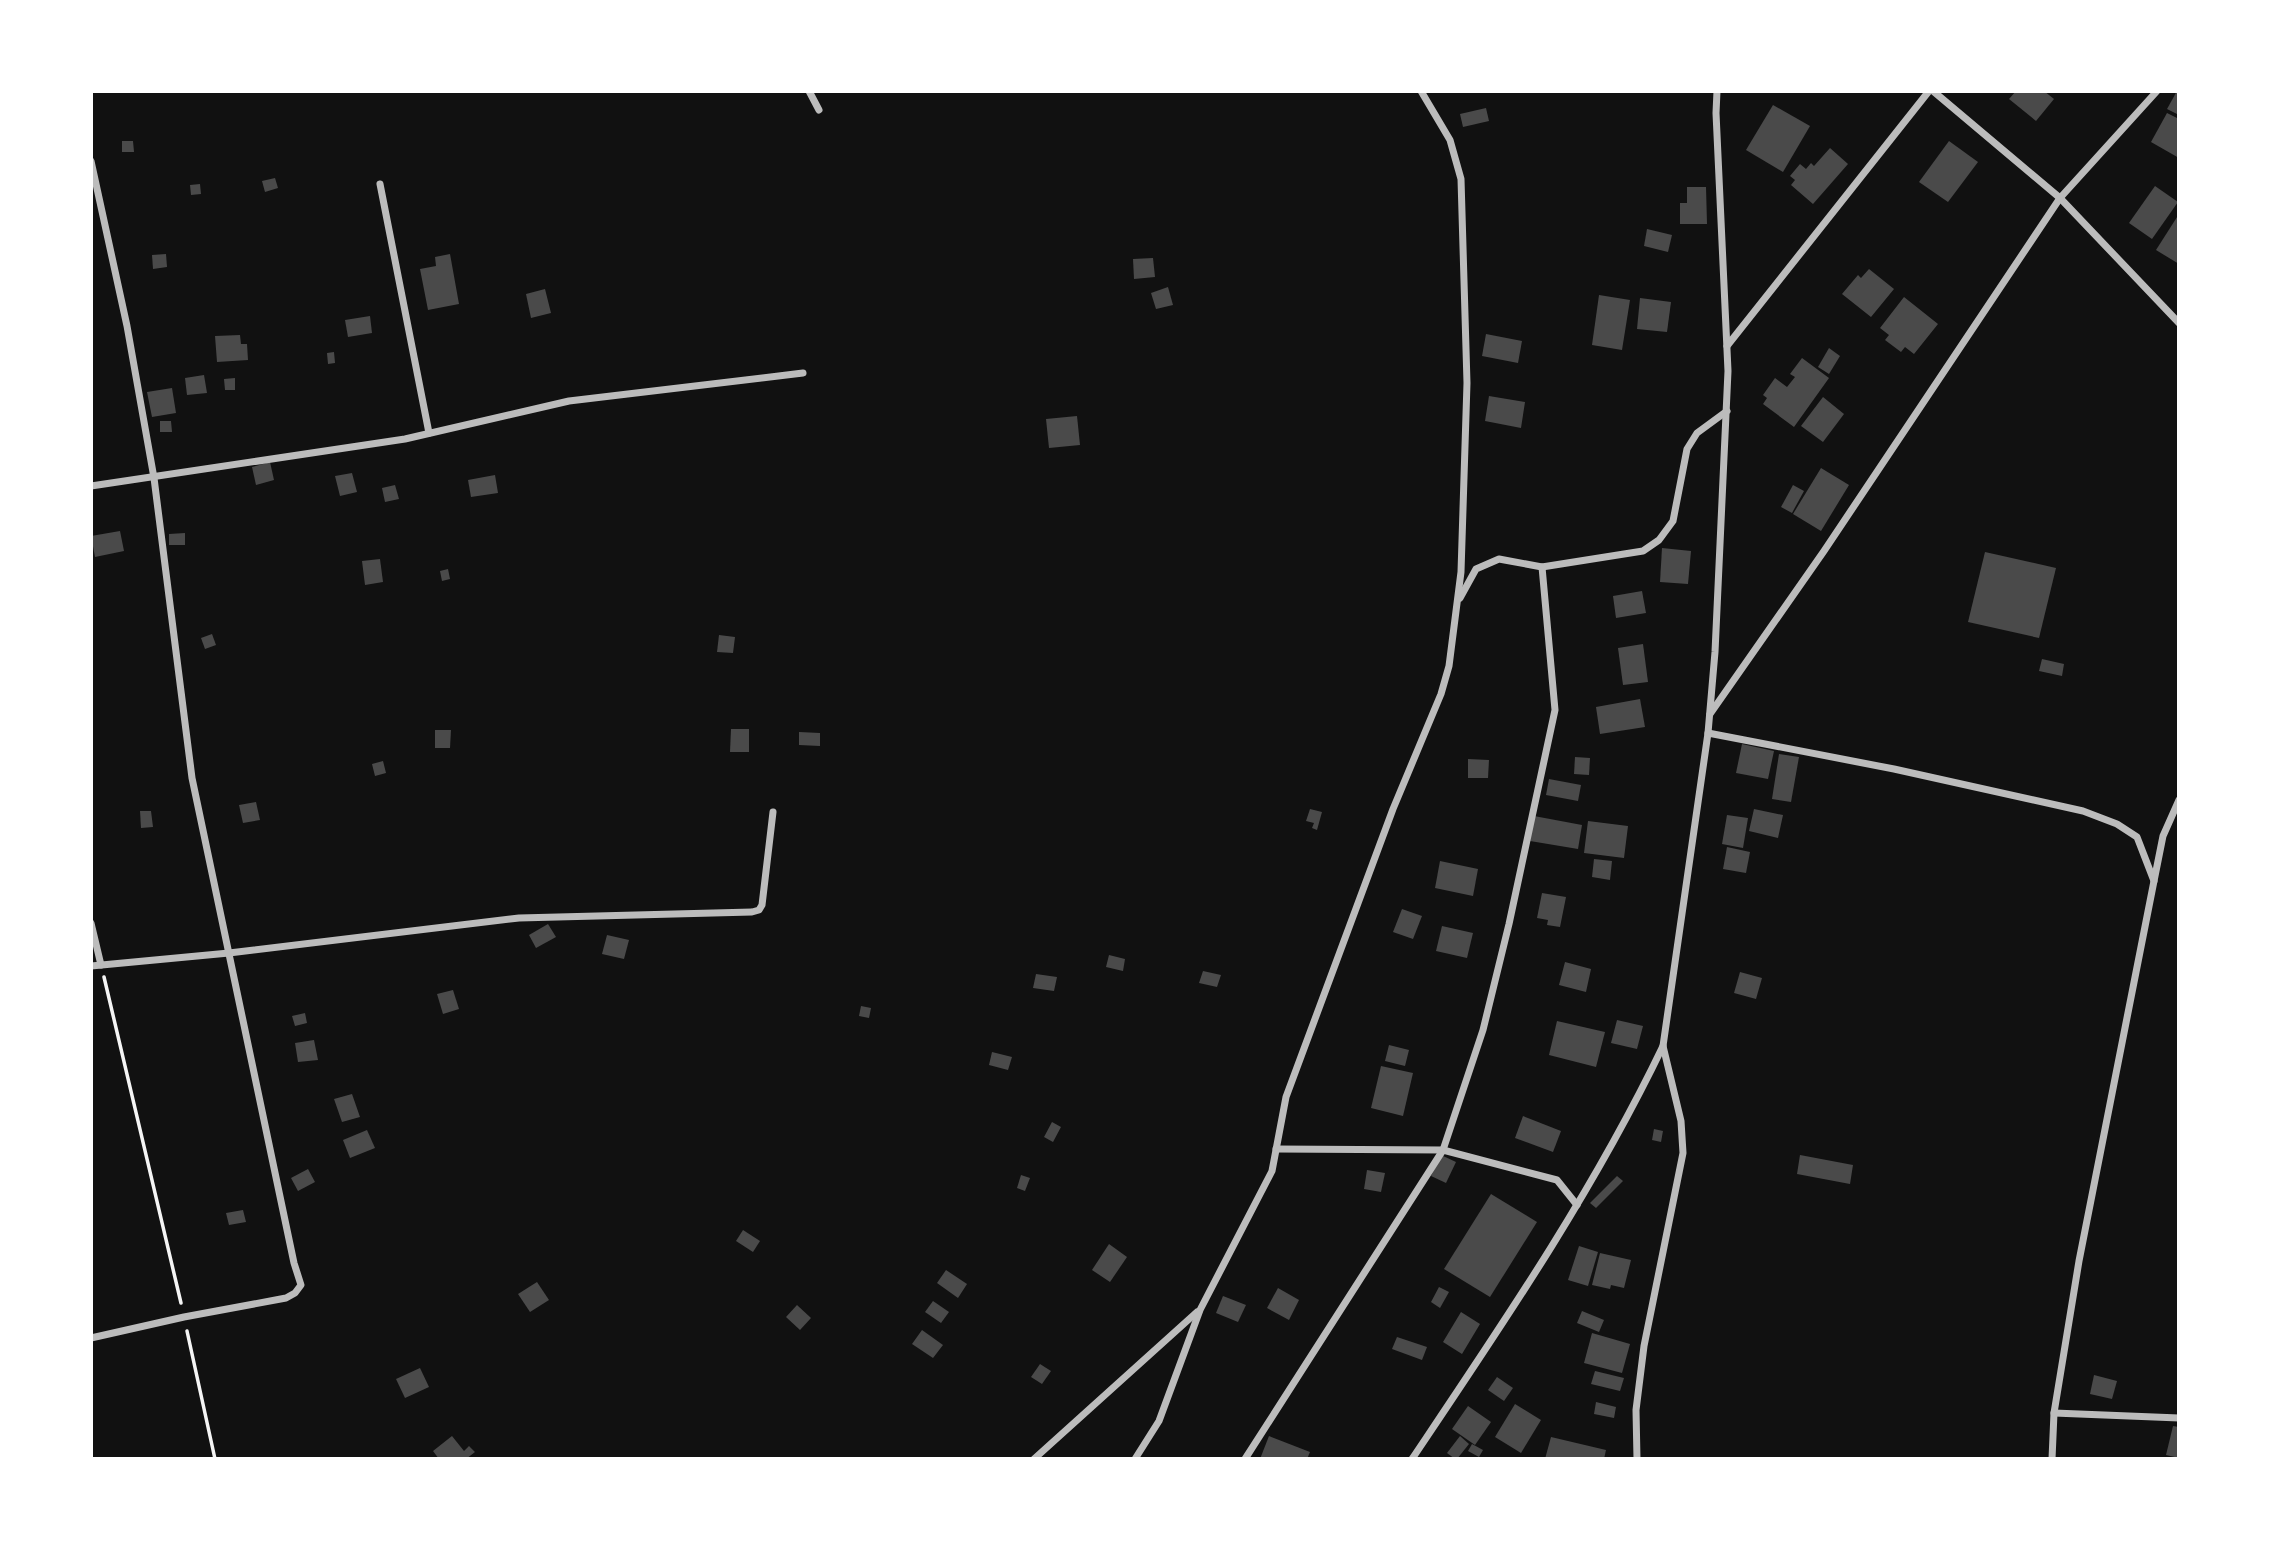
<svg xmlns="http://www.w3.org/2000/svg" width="2270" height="1550" viewBox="0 0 2270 1550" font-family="Lora,serif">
<rect width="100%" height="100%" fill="#111"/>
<g fill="#4a4a4a">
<path d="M2016,91H2044L2054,99L2036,121L2009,99Z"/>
<path d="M2177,91H2179V115L2167,109Z"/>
<path d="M1773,105L1810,126L1783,172L1746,150Z"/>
<path d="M1486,108L1489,121L1463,127L1460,114Z"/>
<path d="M2167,113L2179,119V158L2151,142Z"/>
<path d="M122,141H133L134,152H122Z"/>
<path d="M1949,141L1978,162L1948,202L1919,182Z"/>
<path d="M1830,148L1848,164L1813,204L1791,185L1795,180L1790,176L1800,164L1806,169L1811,163L1814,166Z"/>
<path d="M275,178L278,188L265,192L262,181Z"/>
<path d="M200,184L201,194L191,195L190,185Z"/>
<path d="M2155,186L2178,202L2152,239L2129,223Z"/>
<path d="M1687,187H1706L1707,224H1680V203H1687Z"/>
<path d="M2179,214V264L2156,250Z"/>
<path d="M1647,229L1672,235L1668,252L1644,246Z"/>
<path d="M166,254L167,267L153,269L152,255Z"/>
<path d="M450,254L459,304L428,310L420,269L436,266L435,257Z"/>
<path d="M1153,258L1155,277L1134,279L1133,259Z"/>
<path d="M1869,269L1894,289L1871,317L1842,294L1858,275L1861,278Z"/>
<path d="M1168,287L1173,305L1156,309L1151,293Z"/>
<path d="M545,289L551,313L531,318L526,294Z"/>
<path d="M1599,295L1630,300L1622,350L1592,345Z"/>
<path d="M1904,297L1938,324L1914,354L1905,347L1901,352L1885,340L1889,335L1880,328Z"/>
<path d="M1640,298L1671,302L1667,332L1637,329Z"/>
<path d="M370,316L372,333L348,337L345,320Z"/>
<path d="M1486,334L1522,341L1518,363L1482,356Z"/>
<path d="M240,335L241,344H247L248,360L217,362L215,336Z"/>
<path d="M1829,348L1840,356L1829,374L1818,367Z"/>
<path d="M334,352L335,363L328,364L327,353Z"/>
<path d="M1802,358L1829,378L1794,427L1763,404L1767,398L1763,395L1775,378L1787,387L1795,377L1790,374Z"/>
<path d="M204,375L207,393L187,395L185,378Z"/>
<path d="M235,378V390H225L224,379Z"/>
<path d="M172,388L176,413L152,417L147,392Z"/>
<path d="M1489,396L1525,402L1521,428L1485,421Z"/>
<path d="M1823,397L1844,414L1823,442L1801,426Z"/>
<path d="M1077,416L1080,445L1049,448L1046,419Z"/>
<path d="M160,421H171L172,432H160Z"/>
<path d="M270,462L274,480L256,485L252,467Z"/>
<path d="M1821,468L1849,485L1821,531L1793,514Z"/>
<path d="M352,473L357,492L340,496L335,476Z"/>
<path d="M495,475L498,493L471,497L468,480Z"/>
<path d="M395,485L399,499L385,502L382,488Z"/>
<path d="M1793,485L1804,491L1792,513L1781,507Z"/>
<path d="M120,531L124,551L95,557L91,536Z"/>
<path d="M185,533V545H169V534Z"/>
<path d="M1662,548L1691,551L1688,584L1660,582Z"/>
<path d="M1985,552L2056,568L2039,638L1968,622Z"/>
<path d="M380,559L383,582L365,585L362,561Z"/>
<path d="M448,569L450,579L442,581L440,571Z"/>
<path d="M1642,591L1646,613L1616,618L1613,596Z"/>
<path d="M212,634L216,645L205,649L201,638Z"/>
<path d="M719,635L735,637L733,653L717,652Z"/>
<path d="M1643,644L1648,682L1623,685L1618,648Z"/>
<path d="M2042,659L2064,664L2062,676L2039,671Z"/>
<path d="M1640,699L1645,727L1600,734L1596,707Z"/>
<path d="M731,729H749V752H730Z"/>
<path d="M435,730H451L450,748H435Z"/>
<path d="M799,732L820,733V746L799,745Z"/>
<path d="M1742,744L1774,751L1768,779L1736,773Z"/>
<path d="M1779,754L1799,757L1791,802L1772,799Z"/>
<path d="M1575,757L1590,758L1589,775L1574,774Z"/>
<path d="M1468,759L1489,760L1488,778H1468Z"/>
<path d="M383,761L386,773L375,776L372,764Z"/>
<path d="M1549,779L1581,785L1578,801L1546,795Z"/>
<path d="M256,802L260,820L243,823L239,805Z"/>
<path d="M1310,809L1322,812L1317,830L1312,828L1314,823L1306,821Z"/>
<path d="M1754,809L1783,815L1778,838L1749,831Z"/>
<path d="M140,811H151L153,827L141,828Z"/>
<path d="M1727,815L1748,818L1743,848L1722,844Z"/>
<path d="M1534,816L1582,825L1578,849L1530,841Z"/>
<path d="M1588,821L1628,826L1624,858L1584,853Z"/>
<path d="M1727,847L1750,852L1746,873L1723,869Z"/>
<path d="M1594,859L1612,861L1610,880L1592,877Z"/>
<path d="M1440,861L1478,869L1473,896L1435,888Z"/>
<path d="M1542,893L1566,897L1560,927L1547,925L1548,920L1537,918Z"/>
<path d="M1402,909L1422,916L1413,939L1393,932Z"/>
<path d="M548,924L556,937L536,948L529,935Z"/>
<path d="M1442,926L1473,933L1467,958L1436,951Z"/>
<path d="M607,935L629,940L624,959L602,954Z"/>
<path d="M1109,955L1125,959L1123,971L1106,967Z"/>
<path d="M1565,962L1591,969L1586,992L1559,985Z"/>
<path d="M1203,971L1221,975L1217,987L1199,983Z"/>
<path d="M1740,972L1762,978L1756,999L1734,993Z"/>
<path d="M1036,974L1057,977L1054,991L1033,988Z"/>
<path d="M453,990L459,1009L443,1014L437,994Z"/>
<path d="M861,1006L871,1008L869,1018L859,1016Z"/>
<path d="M305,1013L307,1023L295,1026L292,1016Z"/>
<path d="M1617,1020L1643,1026L1637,1049L1611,1043Z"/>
<path d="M1557,1021L1605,1032L1596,1067L1549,1055Z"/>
<path d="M314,1040L318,1060L298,1062L295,1043Z"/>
<path d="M1389,1045L1409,1050L1405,1066L1385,1061Z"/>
<path d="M992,1052L1012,1057L1008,1070L989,1065Z"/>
<path d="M1381,1066L1413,1073L1403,1116L1371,1108Z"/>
<path d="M352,1094L360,1117L342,1122L334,1099Z"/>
<path d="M1523,1116L1561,1131L1553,1152L1515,1138Z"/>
<path d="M1052,1122L1061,1127L1053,1142L1044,1137Z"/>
<path d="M1654,1129L1663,1131L1661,1142L1652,1140Z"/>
<path d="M367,1130L375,1148L350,1158L343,1140Z"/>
<path d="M1441,1155L1456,1162L1446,1183L1431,1176Z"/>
<path d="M1800,1155L1853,1165L1850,1184L1797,1174Z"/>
<path d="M308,1169L315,1182L298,1191L291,1178Z"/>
<path d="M1367,1170L1385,1173L1381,1192L1364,1189Z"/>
<path d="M1021,1175L1030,1178L1025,1191L1017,1188Z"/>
<path d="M1617,1176L1623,1181L1596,1208L1590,1203Z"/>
<path d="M1491,1194L1537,1222L1490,1297L1444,1269Z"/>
<path d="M243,1210L246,1222L229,1225L226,1213Z"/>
<path d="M743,1230L760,1241L753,1252L736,1241Z"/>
<path d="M1109,1244L1127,1257L1110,1282L1092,1270Z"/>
<path d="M1579,1246L1598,1252L1588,1286L1568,1280Z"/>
<path d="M1600,1253L1631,1260L1624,1288L1611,1285L1610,1289L1592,1285Z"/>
<path d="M946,1270L967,1284L958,1298L937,1283Z"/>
<path d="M537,1282L549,1300L530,1312L518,1294Z"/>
<path d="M1439,1287L1449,1292L1440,1308L1431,1302Z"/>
<path d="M1278,1288L1299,1300L1289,1320L1267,1308Z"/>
<path d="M1223,1296L1246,1305L1238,1322L1216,1313Z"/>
<path d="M933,1301L949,1312L941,1323L925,1312Z"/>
<path d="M797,1305L811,1318L800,1330L786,1317Z"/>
<path d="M1582,1311L1604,1320L1599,1332L1577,1323Z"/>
<path d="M1461,1312L1480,1324L1462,1354L1443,1342Z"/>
<path d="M922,1330L943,1345L933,1358L912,1344Z"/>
<path d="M1592,1333L1630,1344L1622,1373L1584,1363Z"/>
<path d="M1397,1337L1427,1347L1422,1360L1392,1349Z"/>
<path d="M1040,1364L1051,1371L1042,1384L1031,1377Z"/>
<path d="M420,1368L429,1387L405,1398L396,1379Z"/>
<path d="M1595,1371L1624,1378L1620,1391L1591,1384Z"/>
<path d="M2094,1375L2117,1381L2112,1399L2090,1394Z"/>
<path d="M1497,1377L1513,1388L1504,1401L1488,1390Z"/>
<path d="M1596,1402L1616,1407L1614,1418L1594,1414Z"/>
<path d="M1515,1404L1541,1420L1521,1453L1495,1437Z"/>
<path d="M1468,1406L1491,1422L1475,1445L1452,1429Z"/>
<path d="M2173,1426L2179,1427V1458L2166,1455Z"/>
<path d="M452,1436L464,1451L469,1446L475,1452L466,1459H439L433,1451Z"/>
<path d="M1269,1436L1310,1452L1307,1459H1260Z"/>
<path d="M1460,1436L1469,1444L1457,1459H1455L1447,1453Z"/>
<path d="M1551,1437L1606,1450L1604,1459H1545Z"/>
<path d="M1472,1444L1483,1450L1479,1457L1468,1451Z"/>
</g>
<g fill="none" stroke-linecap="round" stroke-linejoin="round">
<g stroke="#f5f5f5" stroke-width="3.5">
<path d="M104,977L181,1303"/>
<path d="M187,1331L215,1459"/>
</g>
<g stroke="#bcbcbc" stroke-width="7">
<path d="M809,91L819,110"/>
<path d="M1933,91L2060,198L2179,323"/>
<path d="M91,161L127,326L154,478L192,778L294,1263L301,1285L295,1293L286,1298L184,1317L91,1338"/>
<path d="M380,184L429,433"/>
<path d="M1727,346L1929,91"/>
<path d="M91,486L405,439L569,401L803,373"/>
<path d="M1460,598L1476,569L1499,559L1542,567L1643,551L1659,540L1673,521L1687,449L1697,433L1727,411"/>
<path d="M1710,714L1824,551L2060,198L2157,91"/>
<path d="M1708,733L1894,769L2083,811L2117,824L2137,837L2154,881L2079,1261L2054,1413L2052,1459"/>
<path d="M2154,881L2163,836L2179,800"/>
<path d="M91,923L101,965"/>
<path d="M91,966L229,953L519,918L752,912L759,910L762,905L773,812"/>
<path d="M1276,1149L1443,1150L1557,1180L1577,1205"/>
<path d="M2054,1413L2179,1418"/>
<path d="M1034,1459L1197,1312"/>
<path d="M1135,1459L1159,1421L1200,1310L1272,1171L1286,1097L1393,809L1441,694L1449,666L1461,572L1467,383L1461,179L1450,140L1421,91"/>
<path d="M1245,1459L1443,1150L1483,1030L1509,924L1555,710L1542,567"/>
<path d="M1412,1459C1502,1325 1593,1192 1663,1046"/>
<path d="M1637,1459L1636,1410L1644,1346L1683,1153L1681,1121L1663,1046L1708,733L1715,652L1728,371L1716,113L1717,91"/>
</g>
</g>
<rect width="2270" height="1550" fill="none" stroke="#ffffff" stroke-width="186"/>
</svg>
